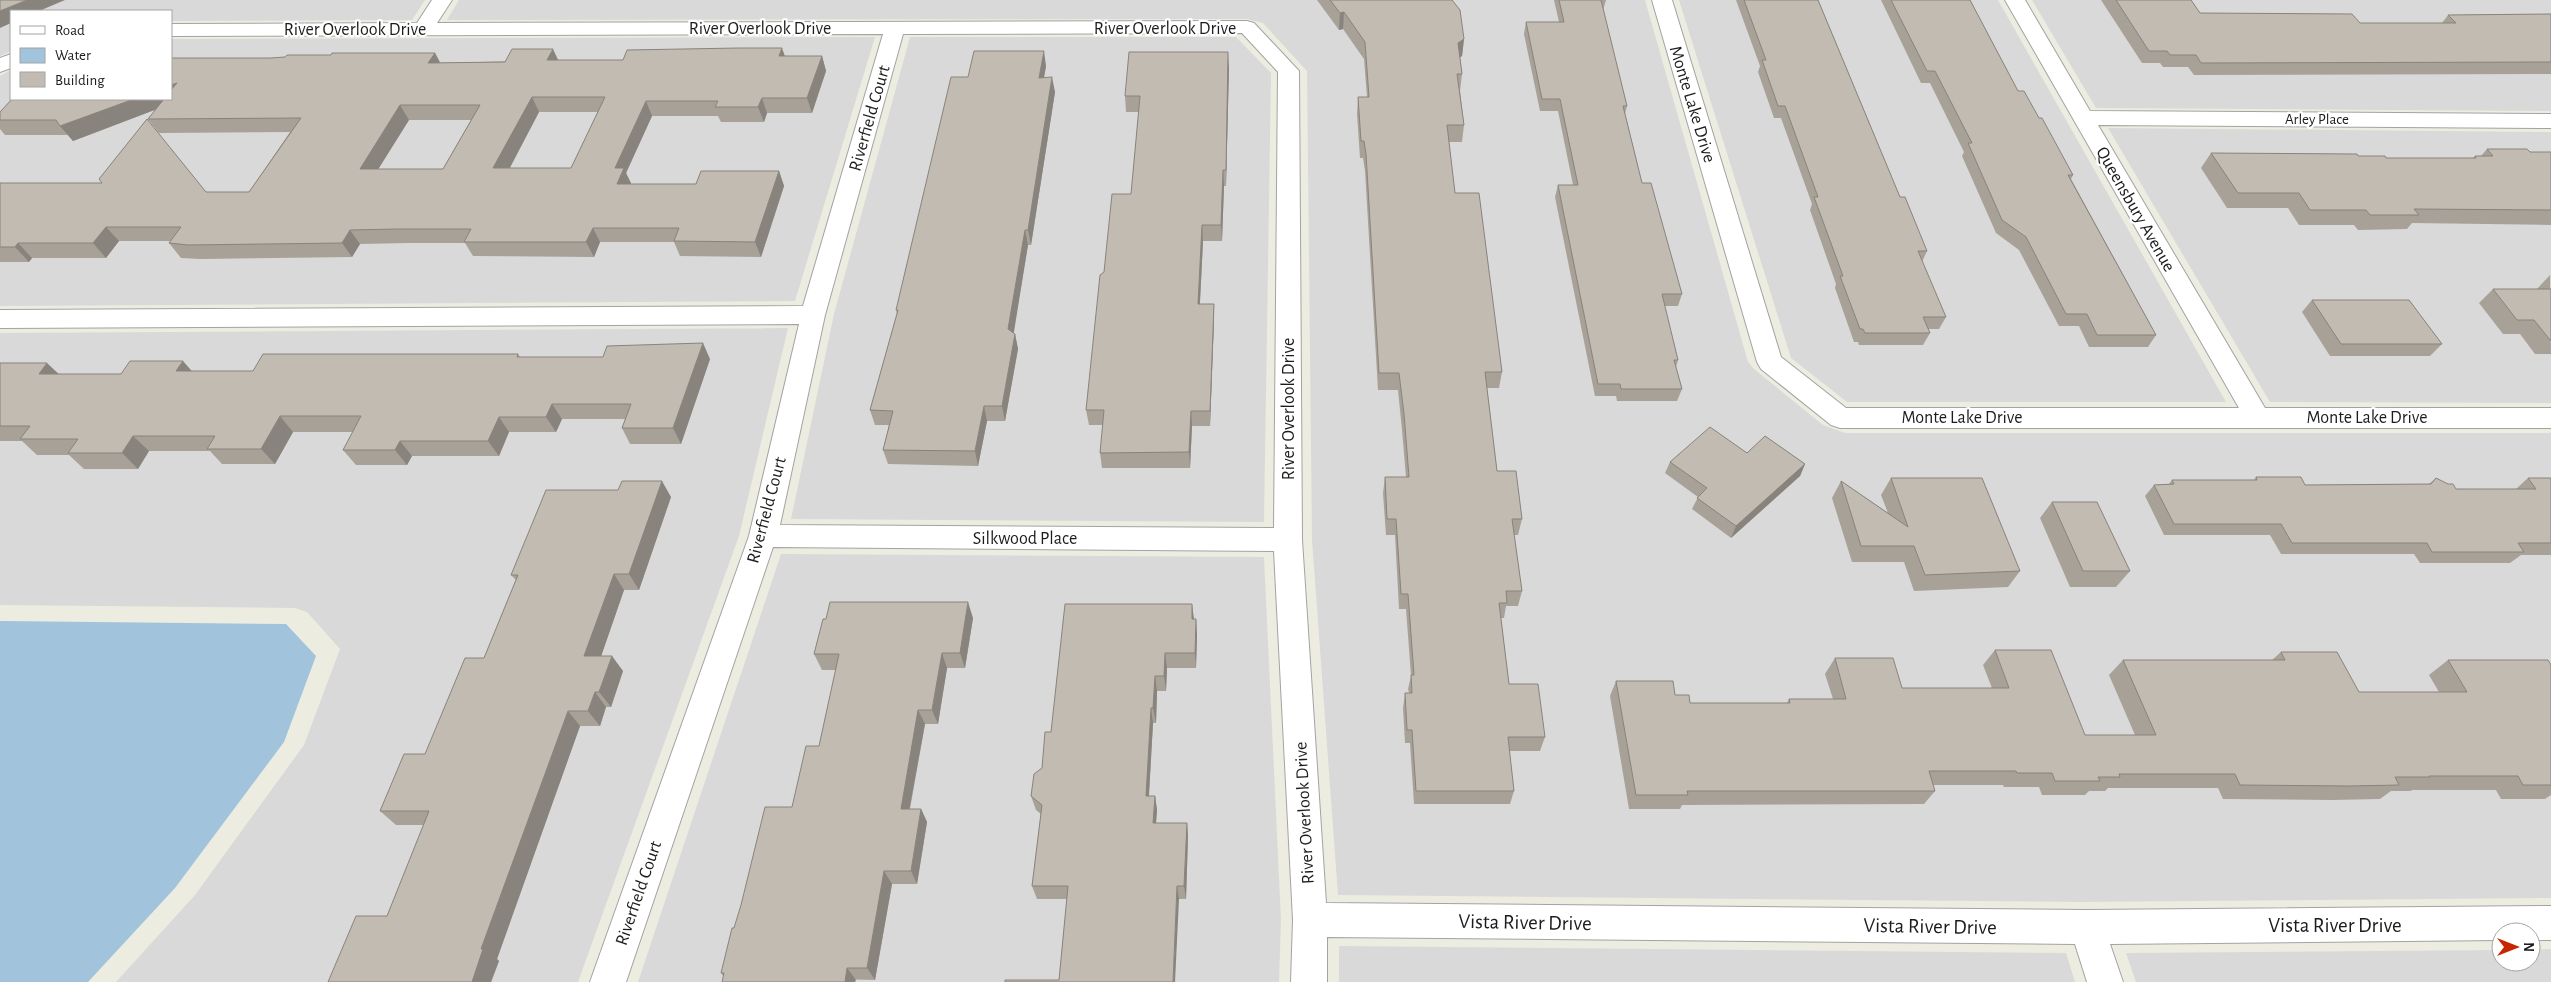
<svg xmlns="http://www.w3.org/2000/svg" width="2551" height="982" viewBox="0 0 2551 982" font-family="'Alegreya Sans',sans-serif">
<rect width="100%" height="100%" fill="#edece1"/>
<g fill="#dad9d9">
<path d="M0,0H425L412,20L171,21V11H11V51L0,56Z"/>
<path d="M459,0H1645L1748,362L1754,369L1823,425L1845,433H2551V898L2078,902L1338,895L1312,540L1307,71L1263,23L1247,19L447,20Z"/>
<path d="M1679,0H1998L2226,402H1847L1791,358Z"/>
<path d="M2032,0H2551V111L2096,108Z"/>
<path d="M875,37L795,301L0,306V76L11,70V99H171V39Z"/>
<path d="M910,37H1236L1271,73L1264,522L791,519L834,314Z"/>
<path d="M2108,128L2551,132V403L2270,402Z"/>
<path d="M788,328L739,536L578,982H116L195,895L304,745L340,649L307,612L295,608L0,605V333Z"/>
<path d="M781,554L1264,557L1281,920L1279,982H638Z"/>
<path d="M1339,946L2066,953L2075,982H1339Z"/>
<path d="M2551,949V982H2136L2126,953L2501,950V962H2531V950Z"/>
</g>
<path fill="#a1c3db" d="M0,621L286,624L316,656L284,742L175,888L88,982H0Z"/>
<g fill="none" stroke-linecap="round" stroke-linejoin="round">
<defs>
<g id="minor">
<path d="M432,0H452L437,23L1247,21L1254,23L1299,71L1302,540L1326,903L2087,910L2551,906V940H2531V932H2501V940L2110,944L2123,982H2087L2075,944L1327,937V982H1291L1293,920L1274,551L773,547L626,982H590L749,536L799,324L0,328V310L803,306L883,34L171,36V24L417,23ZM1242,33L1278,72L1274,528L780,525L825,315L903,34Z"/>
<path d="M1652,0H1672L1781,357L1846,408H2239L2005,0H2025L2090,111L2551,114V128L2098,125L2265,408H2551V428H1840L1831,425L1761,369L1757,362Z"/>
<path d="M11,54V68L0,72V58Z"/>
</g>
</defs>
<use href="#minor" stroke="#a3a3a3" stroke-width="2"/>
<use href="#minor" fill="#fff" fill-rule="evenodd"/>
</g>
<g fill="#a7a198" fill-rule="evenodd">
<path d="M1317,0H1452L1464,39L1462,56L1460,57L1462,74L1460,91L1464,125L1462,142H1449L1455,193L1502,372L1499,388H1487L1497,471L1522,519L1518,535H1514L1522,591L1518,606H1506L1504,618H1501L1509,684L1545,737L1540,751H1509L1514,791L1510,804H1414L1410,743H1405L1403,708L1405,693H1409L1408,689L1411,676L1406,609H1399L1395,535H1386L1383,493L1385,477H1406L1402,430L1398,390H1378L1365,171L1363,158H1360L1357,114L1358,97H1367L1364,59L1343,29L1339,30Z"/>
<path d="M1554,0H1606L1603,10L1627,106L1625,114L1642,183L1682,294L1678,306H1664L1678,360L1676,367L1682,389L1677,401H1617L1616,396H1595L1555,197L1558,185H1573L1558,111H1540L1524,34L1526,22H1559Z"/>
<path d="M1736,0H1818L1900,197L1927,251L1922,262L1946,317L1939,329H1928L1930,333L1923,345H1859L1858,342H1854L1835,288L1836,284L1810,210L1812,204L1781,118H1774L1758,72L1760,66Z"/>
<path d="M1881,0H1970L2018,91L2039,118L2073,175L2071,179L2156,335L2148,347H2089L2079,326H2059L2019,250L1996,233L1962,156L1964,152L1930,83H1921Z"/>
<path d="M2101,0H2191L2200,13L2360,23H2442L2448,15L2551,14V74L2194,75L2188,67H2163L2160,63H2142Z"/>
<path d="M435,53L440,63L558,60H623L785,56H822L826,71L812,113H767L764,122H721L718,116H652L626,173L631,184H696L779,171L784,186L761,257L680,256L674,242H600L594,257L473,256L465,243H408L360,244L352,257L200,259L181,258L169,243L171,241H119L106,258H32L29,262H0V183L206,192H249L290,132L159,133L148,119L155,110L73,141L68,135H5L0,129V112L271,58L331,55ZM539,112H598L571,168H509ZM409,120H471L443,169H378Z"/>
<path d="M1046,66L1044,78L1055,92L1031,245H1028L1013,333L1015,334L1018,349L1005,421H987L978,466L888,464L883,450L889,425H875L870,410L897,314L896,310L968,77Z"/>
<path d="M1229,68L1226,186H1224L1222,241H1203L1200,304H1214V319L1210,426H1192L1190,468H1102L1100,453L1103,425H1089L1086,410L1104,272L1131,194L1139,112H1126L1125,96Z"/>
<path d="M2487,149L2530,152H2551V225L2412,223L2407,229L2358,230L2354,225H2299L2288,208H2227L2201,168L2211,153L2358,156L2386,158H2473L2475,156H2481Z"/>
<path d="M2550,275L2551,354H2535L2520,334H2503L2479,303L2493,289H2537Z"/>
<path d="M2312,300L2442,344L2430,356H2330L2302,312Z"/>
<path d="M518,354L520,357L710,359L681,444H630L622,428L625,419H562L556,432H509L499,456H412L407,465H356L343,450L353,432H293L275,464H222L210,451H149L138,469H84L69,455H37L22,441H0V363L59,374H121L192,371H253Z"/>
<path d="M1747,453L1805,464L1800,476L1731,538L1692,509L1698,497L1665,473L1670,462Z"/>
<path d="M2256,477L2305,485L2429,484L2436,478L2456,489H2516L2528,478H2551V555H2521L2510,563H2420L2414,554H2281L2270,535H2164L2145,496L2154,485L2169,484L2172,480H2254Z"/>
<path d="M1891,478L2020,571L2008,587L1914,591L1904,562H1852L1832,498L1841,481L1888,513L1881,495Z"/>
<path d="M671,497L639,590H624L601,656L623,671L611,707H606L600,726H580L497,959L499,961L491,982H328L387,916L424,825H396L380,811L425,754L484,658L516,580L511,575Z"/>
<path d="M2052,502L2130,571L2116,587H2070L2040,518Z"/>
<path d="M973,618L965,668H947L938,724H925L910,809H921L927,822L917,884H892L875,980L723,976L721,973L734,928L792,807L819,746L836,670H822L814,654Z"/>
<path d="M1194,619H1196L1197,635L1196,668H1167L1166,691H1157L1156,723H1153L1149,796H1155L1157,810L1156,823H1187L1188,836L1186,899H1179L1059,980L1067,899H1037L1032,886L1041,814L1036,810L1031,796L1042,768L1051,732Z"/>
<path d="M1995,650L2085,735H2135L2109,675L2123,660H2272L2281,652L2359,692H2439L2429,675L2448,660L2551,665V795L2545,799H2501L2496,790H2413L2410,791H2391L2380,799L2331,800L2223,799L2218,788H2108L2105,791H2089L2085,795H2042L2039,787H2004L2003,785H1933L1935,791L1924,804L1682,805L1680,809H1629L1610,696L1616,681L1675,695L1690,703H1787L1789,699H1833L1825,674L1835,658L1902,688H1992L1983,665Z"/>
</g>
<g fill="#88837c">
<path d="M27,0H65L39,11H11V23L0,28V11Z"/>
<path d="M1344,12L1343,29L1339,30L1340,13Z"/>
<path d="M1464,39L1462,56L1456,60L1458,43Z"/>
<path d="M782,48L787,62L779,56Z"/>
<path d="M553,49L560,64L547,60Z"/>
<path d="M1044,51L1046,66L1041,93L1039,78Z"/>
<path d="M1228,52L1229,68L1226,186V170Z"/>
<path d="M435,53L443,68L428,63Z"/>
<path d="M822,56L826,71L812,113L807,98Z"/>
<path d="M1052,77L1055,92L1031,245L1028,230Z"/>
<path d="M177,83L188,97L73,141L60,126L134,99H171V85Z"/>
<path d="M532,97L539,112L502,183L493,168Z"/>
<path d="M762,98L767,113L764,122L758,107Z"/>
<path d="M646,101L652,116L626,173L631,183L624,198L617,184L615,168Z"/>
<path d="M400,105L409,120L369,184L360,169Z"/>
<path d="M1223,170L1224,186L1222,241L1221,225Z"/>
<path d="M779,171L784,186L761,257L755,242Z"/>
<path d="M1202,225L1203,241L1199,319L1198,304Z"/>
<path d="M106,227L119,241L106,258L93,243Z"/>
<path d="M593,228L600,242L594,257L586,242Z"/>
<path d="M350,230L360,244L352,257L342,243Z"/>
<path d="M1025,230L1028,245L1012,344L1008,329Z"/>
<path d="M18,243L32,258L29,262L15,247Z"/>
<path d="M1214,304V319L1210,426V411Z"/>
<path d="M1015,334L1018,349L1005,421L1002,406Z"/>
<path d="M703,343L710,359L681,444L673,428Z"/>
<path d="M183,361L197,377L176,371Z"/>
<path d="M47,363L63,378L39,374Z"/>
<path d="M552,404L562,419L556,432L546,417Z"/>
<path d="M984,406L987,421L978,466L975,451Z"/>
<path d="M1191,411L1192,426L1190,468L1189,452Z"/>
<path d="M280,416L293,432L275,464L261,449Z"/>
<path d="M499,417L509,432L499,456L488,441Z"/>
<path d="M133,436L149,451L138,469L122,453Z"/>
<path d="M400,441L412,456L407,465L395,450Z"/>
<path d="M1805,464L1800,476L1731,538L1736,526Z"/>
<path d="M662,481L671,497L639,590L629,574Z"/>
<path d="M614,574L624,590L596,671L584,656Z"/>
<path d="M968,602L973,618L965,668L960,653Z"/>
<path d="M1192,604L1194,619H1192Z"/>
<path d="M1196,619L1197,635L1196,668L1195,653Z"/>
<path d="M942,653L947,668L938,724L932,710Z"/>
<path d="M1165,653L1167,668L1166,691L1164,676Z"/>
<path d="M612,656L623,671L611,707L599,692Z"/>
<path d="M1155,676L1157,691L1156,723L1153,708Z"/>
<path d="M595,692L606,707L600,726L588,711Z"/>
<path d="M1151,708L1153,723L1148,810L1146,796Z"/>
<path d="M918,710L925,724L907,822L901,809Z"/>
<path d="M568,711L580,726L497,959L499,961L491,982H472L481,949Z"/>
<path d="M1155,796L1157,810L1155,836L1153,823Z"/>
<path d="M921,809L927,822L917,884L911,871Z"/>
<path d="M1187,823L1188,836L1186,899L1184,886Z"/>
<path d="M884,871L892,884L875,980L867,968Z"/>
<path d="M1177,886L1179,899L1175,982H1173Z"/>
<path d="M847,968L856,980L855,982H845Z"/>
</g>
<g fill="#c2bbb1" stroke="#88837c" fill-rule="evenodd">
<path d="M0,0H27L0,11Z"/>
<path d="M1330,0H1452L1460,10L1464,39L1458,43L1462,74H1457L1464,125H1447L1455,193H1479L1502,372H1485L1497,471H1516L1522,519H1512L1522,591H1506L1507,603H1499L1509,684H1538L1545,737H1508L1514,791H1416L1412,730H1407L1405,693H1412L1411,675H1414L1408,594H1401L1396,519H1387L1385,477H1409L1404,414L1399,373H1379L1366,154L1364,141H1361L1358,97H1369L1365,42L1344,12L1340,13Z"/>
<path d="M1559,0H1601L1627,106H1623L1642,183H1651L1682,294H1662L1678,360H1674L1682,389H1621L1620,384H1598L1558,185H1578L1560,99H1542L1526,22H1564Z"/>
<path d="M1744,0H1818L1900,197H1905L1927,251H1918L1946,317H1923L1930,333H1865L1863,329H1860L1840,276H1843L1814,197H1818L1785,106H1778L1762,60H1766Z"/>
<path d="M1891,0H1970L2018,91H2024L2039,118H2042L2073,175H2068L2156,335H2097L2087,314H2066L2026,237L2002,220L1968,143H1972L1935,71H1927Z"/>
<path d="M2116,0H2191L2200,13L2352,14L2360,23H2456L2448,15L2551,14V62L2201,63L2196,55H2170L2167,51H2149Z"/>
<path d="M739,48H782L779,56H822L807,98H762L758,107H715L718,101H646L615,168H624L617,184H696L701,171H779L755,242L674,241L679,228H593L586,242H464L471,229H398L350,230L342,243L188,245L169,243L181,227H106L93,243H18L15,247H0V183H102L99,179L147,119L206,192H249L301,118L148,119L164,99H171V90L177,83L171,85V58H271L285,57L287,55H331L332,53H435L428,63L505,62L512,49H553L547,60H623L627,50ZM532,97H605L571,168H493ZM400,105H480L443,169H360Z"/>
<path d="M974,51H1044L1039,78L1052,77L1028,230H1025L1008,329L1015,334L1002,406H984L975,451L883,450L893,411L870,410L898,310H896L951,77H968Z"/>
<path d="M1129,52H1228L1226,170H1223L1221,225H1202L1198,304H1214L1210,411H1191L1189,452L1100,453L1104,410H1086L1100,275L1104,272L1112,194H1131L1140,96H1125Z"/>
<path d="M12,99H134L60,126L56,120H0V112Z"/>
<path d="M2487,149H2527L2530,152H2551V210L2414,209L2419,215H2370L2366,210H2310L2299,193H2238L2211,153L2357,154L2358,156H2385L2386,158H2476L2475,156H2493Z"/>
<path d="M2493,289H2551V340H2550L2534,320H2517Z"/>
<path d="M2312,300H2409L2442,344H2341Z"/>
<path d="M703,343L673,428H622L631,404H552L546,417H499L488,441H400L395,450H343L361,416H280L261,449H207L215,436H133L122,453H68L78,439H20L30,426H0V363H47L39,374H121L130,361H183L176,371H253L263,354H518L517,357H603L607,346Z"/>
<path d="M1710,427L1747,453L1765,436L1805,464L1736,526L1697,498L1707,488L1670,462Z"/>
<path d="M2256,477H2301L2305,485L2431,484L2436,478L2448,484H2453L2456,489H2536L2528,478H2551V543H2518L2524,552H2432L2427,543H2292L2281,524H2174L2154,485L2174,484L2172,480H2257Z"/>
<path d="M1891,478H1982L2020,571L1925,575L1914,546H1861L1841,481L1908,527Z"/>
<path d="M622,481H662L629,574H614L584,656H612L599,692H595L588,711H568L481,949H483L472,982H328L356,916H387L429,811H380L404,754H425L465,658H484L518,575H511L546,490H618Z"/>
<path d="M2052,502H2097L2130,571H2083Z"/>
<path d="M830,602H968L960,653H942L932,710H918L901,809H921L911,871H884L867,968H847L845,982H722L724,973H721L732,928H734L741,905L765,807H792L806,746H819L839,654H814L823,619H826Z"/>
<path d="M1065,604H1192V619H1196L1195,653H1165L1164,676H1155L1153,708H1151L1146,796H1155L1153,823H1187L1184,886H1177L1173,982H1005V980H1059L1068,886H1032L1042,805L1031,796L1034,774L1042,768L1045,732H1051Z"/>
<path d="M1995,650H2051L2085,735H2156L2123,660H2285L2281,652H2337L2359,692H2467L2448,660H2548L2551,665V785H2523L2518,776H2429L2430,777H2395L2399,785L2350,786L2240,785L2235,774H2119L2120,777H2098L2100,781H2055L2052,773H2017L2016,771H1929L1935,791H1687L1688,795H1636L1616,681H1673L1675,695H1689L1690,703H1790L1789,699H1846L1835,658H1893L1902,688H2009Z"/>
</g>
<g text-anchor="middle" stroke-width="4.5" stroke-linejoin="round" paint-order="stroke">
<g font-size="15" fill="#1c1c1c" stroke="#fff">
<text x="2317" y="124">Arley Place</text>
</g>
<g font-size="18" fill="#1c1c1c" stroke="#fff">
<text x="760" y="34">River Overlook Drive</text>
<text x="1165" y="34">River Overlook Drive</text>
<text x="355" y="35">River Overlook Drive</text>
<text transform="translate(1693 104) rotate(73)" y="6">Monte Lake Drive</text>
<text transform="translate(869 118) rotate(-74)" y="6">Riverfield Court</text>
<text transform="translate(2136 209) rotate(60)" y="6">Queensbury Avenue</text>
<text transform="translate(1288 409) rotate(-90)" y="6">River Overlook Drive</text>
<text x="1962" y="423">Monte Lake Drive</text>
<text x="2367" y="423">Monte Lake Drive</text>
<text transform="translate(766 510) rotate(-75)" y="6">Riverfield Court</text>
<text x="1025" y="544">Silkwood Place</text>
<text transform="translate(1304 813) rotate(-93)" y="6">River Overlook Drive</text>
<text transform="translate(638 893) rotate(-71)" y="6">Riverfield Court</text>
</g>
<g font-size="21" fill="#1c1c1c" stroke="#fff">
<text transform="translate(1525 922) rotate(1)" y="7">Vista River Drive</text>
<text x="2335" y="932">Vista River Drive</text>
<text transform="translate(1930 926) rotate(1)" y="7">Vista River Drive</text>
</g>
</g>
<rect x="10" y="10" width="162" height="90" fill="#ffffff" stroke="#a4a4a4"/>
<rect x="20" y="26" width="25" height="8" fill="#ffffff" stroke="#a4a4a4"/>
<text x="55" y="35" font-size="15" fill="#1c1c1c">Road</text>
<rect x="20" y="48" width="25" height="15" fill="#a1c3db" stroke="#a4a4a4"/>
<text x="55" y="60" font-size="15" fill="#1c1c1c">Water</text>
<rect x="20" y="72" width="25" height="15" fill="#c2bbb1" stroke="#a4a4a4"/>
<text x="55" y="85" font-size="15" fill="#1c1c1c">Building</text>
<g transform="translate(2516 947) rotate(90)"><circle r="24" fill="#ffffff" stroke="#a4a4a4"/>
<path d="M0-4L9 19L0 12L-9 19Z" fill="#c72601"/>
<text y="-8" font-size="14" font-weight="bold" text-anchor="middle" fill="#1c1c1c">N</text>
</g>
</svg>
